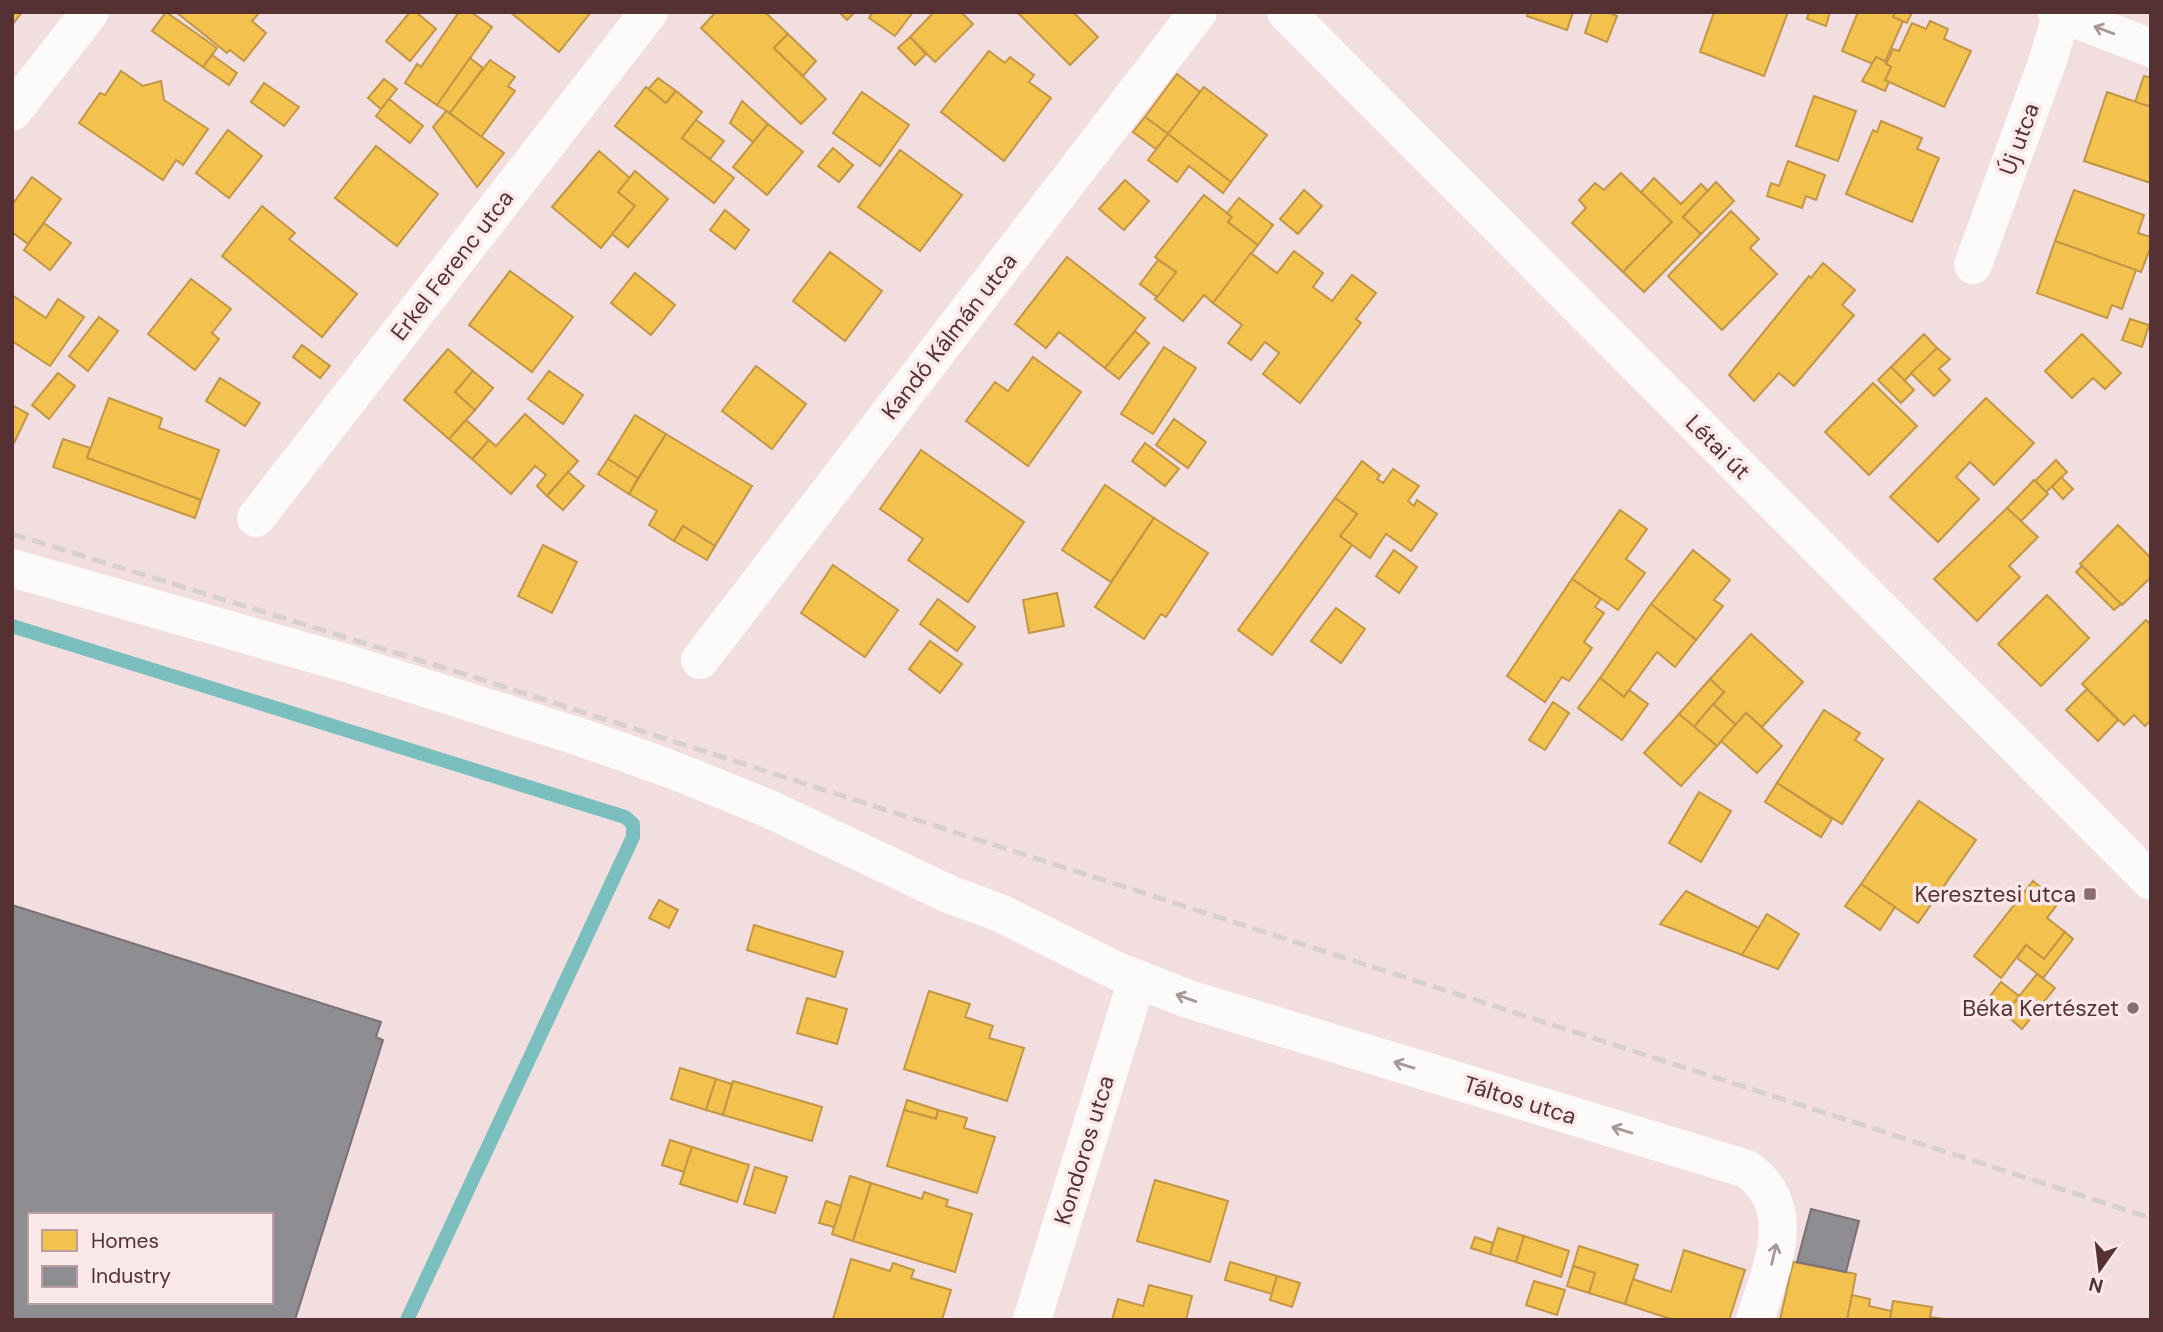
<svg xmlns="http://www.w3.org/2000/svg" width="2163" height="1332" viewBox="0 0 2163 1332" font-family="'DM Sans',sans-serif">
<rect width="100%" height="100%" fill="#f2dddf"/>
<g fill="#f2c14e" stroke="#c39646" stroke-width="2">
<path d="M12,12H22L12,25Z"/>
<path d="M166,12L217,48L203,67L152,31Z"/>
<path d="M176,12H260L252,21L266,33L244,61L230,50L227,53Z"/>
<path d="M410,12H416L436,29L410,61L386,41Z"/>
<path d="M459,12H471L492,27L437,105L405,83L417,64L421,67Z"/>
<path d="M510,12H591L559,52Z"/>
<path d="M716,12H765L788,34L774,48L826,99L801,124L701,28Z"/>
<path d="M839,12H855L847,20Z"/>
<path d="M873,12H913L895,36L869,18Z"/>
<path d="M934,12H961L973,24L935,62L910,37Z"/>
<path d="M1017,12H1073L1098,37L1070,65Z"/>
<path d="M1528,12H1573L1567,30L1527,16Z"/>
<path d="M1592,12H1607L1617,16L1607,42L1585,33Z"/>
<path d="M1714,12H1788L1764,76L1700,52Z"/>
<path d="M1809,12H1830L1826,26L1807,19Z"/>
<path d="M1858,12H1895L1893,17L1903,21L1885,62L1876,57L1873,64L1842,51Z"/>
<path d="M1895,12H1912L1907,23L1893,17Z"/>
<path d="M1930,21L1948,29L1944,39L1971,51L1944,107L1885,80L1891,67L1886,64L1893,49L1899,51L1912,23L1926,29Z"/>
<path d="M788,34L816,61L803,76L774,48Z"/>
<path d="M910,37L926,54L915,65L898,48Z"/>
<path d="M989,51L1005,63L1010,57L1034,75L1029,82L1051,98L1004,161L941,112Z"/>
<path d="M212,55L237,73L229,85L203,67Z"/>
<path d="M1876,57L1887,62L1886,64L1891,67L1885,80L1889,82L1885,91L1862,81Z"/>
<path d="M470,58L483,68L450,113L437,105Z"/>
<path d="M490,60L515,77L508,86L515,91L481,137L450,113Z"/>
<path d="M121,71L143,86L161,81L164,100L208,129L183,165L176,160L163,180L79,123L100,93L105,95Z"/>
<path d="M1177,74L1200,92L1168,134L1145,117Z"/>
<path d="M2144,76L2151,78V107L2135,102Z"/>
<path d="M658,78L676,91L666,103L648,89Z"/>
<path d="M384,79L397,89L381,109L368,98Z"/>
<path d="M264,83L299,107L284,126L251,102Z"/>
<path d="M646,87L666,103L676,91L702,112L682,138L734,178L714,203L615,126Z"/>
<path d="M1204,87L1267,135L1231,182L1168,134Z"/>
<path d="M862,92L909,125L880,166L833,133Z"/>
<path d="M2107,92L2151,107V183L2084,161Z"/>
<path d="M1814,96L1856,111L1838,161L1796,146Z"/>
<path d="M389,99L423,126L410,143L376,116Z"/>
<path d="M742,101L768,124L753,142L730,123Z"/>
<path d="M446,111L504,153L477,187L433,127Z"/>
<path d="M1145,117L1168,134L1156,149L1133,132Z"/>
<path d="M696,120L724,141L710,159L682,138Z"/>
<path d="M1881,121L1922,138L1917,149L1939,158L1912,222L1846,194L1873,130L1877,132Z"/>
<path d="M768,124L803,152L767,195L733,167Z"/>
<path d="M228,130L262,156L229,198L196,173Z"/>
<path d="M1168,134L1231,182L1223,193L1189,166L1177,182L1148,160Z"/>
<path d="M376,146L438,194L397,246L335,198Z"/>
<path d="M833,148L853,165L839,182L818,166Z"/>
<path d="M900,150L962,195L920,251L858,207Z"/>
<path d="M599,151L630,178L618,192L635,206L601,248L552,207Z"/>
<path d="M1788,161L1825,175L1816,200L1806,196L1802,208L1767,196L1771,183L1779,186Z"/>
<path d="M635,171L668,199L628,247L612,234L635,206L618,192Z"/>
<path d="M1621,173L1672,222L1623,272L1572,223L1586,208L1579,200L1595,183L1604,190Z"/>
<path d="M32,177L61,199L28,244L12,232V205Z"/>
<path d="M1654,178L1681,204L1701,184L1708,191L1683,217L1701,234L1644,292L1623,272L1672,222L1641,192Z"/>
<path d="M1125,180L1149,201L1124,230L1099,209Z"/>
<path d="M1716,182L1734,201L1701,234L1683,217Z"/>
<path d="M1304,190L1322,206L1298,234L1280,219Z"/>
<path d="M2074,190L2144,215L2138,233L2151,237V246L2141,272L2055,241Z"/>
<path d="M1204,195L1232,217L1228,222L1258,245L1213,303L1204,295L1183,321L1155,299L1176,272L1155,257Z"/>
<path d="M1239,198L1273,225L1258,245L1228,222L1232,217L1227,213Z"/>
<path d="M262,206L295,233L289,239L357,294L322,337L222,256Z"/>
<path d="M725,210L749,230L735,249L710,230Z"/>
<path d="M1731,211L1759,239L1750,248L1777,274L1722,330L1668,276Z"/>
<path d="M44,223L71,243L50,270L24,250Z"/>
<path d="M2055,241L2136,270L2122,309L2112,305L2107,318L2037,293Z"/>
<path d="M1294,251L1323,273L1313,287L1332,301L1352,275L1376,293L1356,319L1361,323L1300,403L1263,374L1279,353L1265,342L1251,360L1228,343L1242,325L1213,303L1251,253L1277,273Z"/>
<path d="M830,252L882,291L845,341L793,301Z"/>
<path d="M1067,257L1145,318L1105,368L1059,332L1046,348L1015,324Z"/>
<path d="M1158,260L1176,272L1157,297L1140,284Z"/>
<path d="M1823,263L1855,290L1842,305L1854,315L1794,386L1779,373L1754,401L1729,375L1809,276L1811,278Z"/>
<path d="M510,271L573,317L532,372L469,325Z"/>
<path d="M635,273L675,305L651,335L611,303Z"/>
<path d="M191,279L231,309L212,333L219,339L195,370L148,334Z"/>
<path d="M12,295L46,318L58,299L84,317L50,366L12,341Z"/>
<path d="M99,317L118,331L88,371L69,356Z"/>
<path d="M2130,319L2149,325L2142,347L2122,340Z"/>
<path d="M1135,331L1149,343L1119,379L1105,368Z"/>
<path d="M1924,334L1937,348L1904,381L1891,367Z"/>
<path d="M2082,334L2121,373L2105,389L2093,378L2072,398L2045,371Z"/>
<path d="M302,345L330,366L320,378L293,357Z"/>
<path d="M1164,347L1196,368L1153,434L1121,414Z"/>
<path d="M1937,348L1950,359L1939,369L1950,380L1934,396L1911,373Z"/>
<path d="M448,349L473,371L455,392L475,410L449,439L404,400Z"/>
<path d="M1033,357L1081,392L1028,466L966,421L995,382L1008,391Z"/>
<path d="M756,366L806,404L772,449L722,411Z"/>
<path d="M1891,367L1914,390L1901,403L1878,380Z"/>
<path d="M473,371L493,388L475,410L455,392Z"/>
<path d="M549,371L583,395L563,424L528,399Z"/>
<path d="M58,373L75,386L49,419L32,405Z"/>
<path d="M220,378L260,403L245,426L206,401Z"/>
<path d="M1873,383L1917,426L1869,475L1825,432Z"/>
<path d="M109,398L162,418L159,428L219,450L201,500L87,458Z"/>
<path d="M1986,398L2034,443L1994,485L1970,462L1956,477L1979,499L1938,542L1890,497Z"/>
<path d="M12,405L28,414L14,443L12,442Z"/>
<path d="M525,414L578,461L547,496L537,486L546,475L535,466L511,494L472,459L489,440L496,446Z"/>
<path d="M635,415L666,434L638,478L608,459Z"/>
<path d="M1174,419L1206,442L1188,468L1156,445Z"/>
<path d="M466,420L489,440L472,459L449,439Z"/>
<path d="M666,434L752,486L715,546L683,526L674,541L649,525L657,511L629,494Z"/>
<path d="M63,439L90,448L87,458L201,500L195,518L53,467Z"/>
<path d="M1145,443L1179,469L1165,486L1132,461Z"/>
<path d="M921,450L1024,522L968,602L908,560L923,539L880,509Z"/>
<path d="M608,459L638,478L629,494L598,474Z"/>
<path d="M2056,460L2067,472L2046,492L2035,481Z"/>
<path d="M1362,461L1380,475L1377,479L1383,483L1393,469L1419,486L1408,501L1414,506L1417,500L1437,514L1411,551L1386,534L1370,558L1340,536L1357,514L1335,498Z"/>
<path d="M568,472L584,486L563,510L547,496Z"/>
<path d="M2061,477L2073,489L2063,499L2052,487Z"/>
<path d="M2034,480L2048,494L2021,521L2007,508Z"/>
<path d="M1105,485L1154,518L1111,582L1062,550Z"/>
<path d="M1335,498L1357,514L1340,536L1352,545L1272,655L1238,630Z"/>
<path d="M2007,508L2038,537L2009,566L2020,577L1977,621L1934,579Z"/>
<path d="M1620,510L1647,529L1626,559L1645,573L1618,610L1572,579Z"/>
<path d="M1154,518L1208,553L1166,617L1161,614L1144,639L1095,607Z"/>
<path d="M2118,525L2151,558V577L2122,605L2080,564Z"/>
<path d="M683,526L715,546L707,560L674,541Z"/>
<path d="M543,545L577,562L552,613L518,596Z"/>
<path d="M1394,550L1417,567L1399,593L1376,576Z"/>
<path d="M1693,550L1730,580L1714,600L1723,606L1696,640L1651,604Z"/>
<path d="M833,565L898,610L865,657L801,613Z"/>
<path d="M2082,566L2121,604L2114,610L2076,572Z"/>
<path d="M1572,579L1601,599L1595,607L1604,613L1584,642L1592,648L1569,681L1562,677L1545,702L1507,676Z"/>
<path d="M1057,593L1064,626L1029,633L1023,600Z"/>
<path d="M2047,595L2089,638L2041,686L1998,644Z"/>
<path d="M938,599L975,627L957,651L920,624Z"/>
<path d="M1651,604L1696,640L1675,667L1657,652L1624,697L1600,678Z"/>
<path d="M1336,608L1365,629L1341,663L1311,641Z"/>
<path d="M2146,620L2151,625V720L2145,726L2134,715L2124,725L2082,684Z"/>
<path d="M1751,634L1803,682L1762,727L1746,713L1736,725L1713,704L1724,692L1710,679Z"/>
<path d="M930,641L962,664L940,693L909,669Z"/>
<path d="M1600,678L1624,697L1629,690L1648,704L1622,740L1578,708Z"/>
<path d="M1710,679L1724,692L1694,727L1679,714Z"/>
<path d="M2087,689L2118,720L2098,741L2066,710Z"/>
<path d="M1553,702L1569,713L1545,750L1529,740Z"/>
<path d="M1713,704L1736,725L1717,746L1694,727Z"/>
<path d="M1824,710L1860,733L1855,740L1883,759L1842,824L1777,783Z"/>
<path d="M1746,713L1782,746L1757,773L1721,741Z"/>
<path d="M1679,714L1717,746L1681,786L1644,753Z"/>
<path d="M1777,783L1832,819L1821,837L1765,802Z"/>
<path d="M1699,792L1731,811L1701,862L1669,843Z"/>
<path d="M1919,801L1976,840L1918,923L1861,884Z"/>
<path d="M2033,881L2059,902L2047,918L2065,932L2044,959L2026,945L2001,978L1974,956Z"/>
<path d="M1861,884L1895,907L1880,930L1845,906Z"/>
<path d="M1686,891L1759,928L1745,956L1660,924Z"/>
<path d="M659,900L678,910L669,928L649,918Z"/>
<path d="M1767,914L1799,934L1778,969L1742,955Z"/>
<path d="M754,925L843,952L835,977L747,950Z"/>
<path d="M2065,932L2073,939L2043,978L2017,958L2026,945L2044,959Z"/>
<path d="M2037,974L2055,988L2034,1014L2016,1000Z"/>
<path d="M2001,982L2019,996L2002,1018L1984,1004Z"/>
<path d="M929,991L970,1004L965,1017L993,1026L989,1038L1024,1048L1007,1101L904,1069Z"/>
<path d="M807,998L847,1009L837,1044L797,1033Z"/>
<path d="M2016,1000L2034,1014L2022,1029L2005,1014Z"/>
<path d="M680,1068L716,1079L706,1110L671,1099Z"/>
<path d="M716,1079L732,1084L723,1115L706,1110Z"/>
<path d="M733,1081L822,1107L812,1141L723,1115Z"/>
<path d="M907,1100L938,1110L936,1119L904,1110Z"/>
<path d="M904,1110L936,1119L938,1110L967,1118L964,1128L995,1137L977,1193L887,1166Z"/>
<path d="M670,1140L692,1147L684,1172L662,1165Z"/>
<path d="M692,1147L749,1165L737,1202L680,1184Z"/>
<path d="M755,1167L787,1177L775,1213L744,1204Z"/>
<path d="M850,1176L871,1183L853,1241L832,1234Z"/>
<path d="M1155,1180L1228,1201L1210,1262L1137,1241Z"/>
<path d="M871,1183L922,1199L924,1192L948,1200L946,1206L972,1214L955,1272L853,1241Z"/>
<path d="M826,1201L841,1206L834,1227L819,1223Z"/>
<path d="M1498,1228L1524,1236L1516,1262L1490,1254Z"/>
<path d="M1524,1236L1569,1251L1561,1277L1516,1262Z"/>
<path d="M1475,1237L1493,1243L1490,1254L1471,1248Z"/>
<path d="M1579,1246L1638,1265L1625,1304L1589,1293L1595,1273L1573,1266Z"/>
<path d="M1684,1250L1745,1270L1729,1320H1674L1625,1304L1633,1279L1671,1292Z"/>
<path d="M851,1259L890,1271L893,1263L914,1270L911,1278L951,1290L942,1320L833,1319Z"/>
<path d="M1230,1262L1277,1276L1272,1294L1225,1280Z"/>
<path d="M1793,1262L1856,1274L1847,1320H1780Z"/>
<path d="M1573,1266L1595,1273L1589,1293L1567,1286Z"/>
<path d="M1277,1276L1300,1283L1292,1307L1270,1300Z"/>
<path d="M1534,1281L1565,1290L1557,1315L1526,1305Z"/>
<path d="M1149,1285L1192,1296L1186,1320H1112L1118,1299L1143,1306Z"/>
<path d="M1852,1295L1870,1299L1869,1306L1891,1311L1890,1320H1847Z"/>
<path d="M1893,1301L1932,1307L1930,1317L1952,1320H1890Z"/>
</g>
<g fill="#8d8d92" stroke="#7c7176" stroke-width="2" fill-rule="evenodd">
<path d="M12,905L381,1022L376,1037L383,1040L295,1320H12ZM30,1215H271V1302H30Z"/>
<path d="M1811,1209L1859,1221L1846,1272L1797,1262Z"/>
</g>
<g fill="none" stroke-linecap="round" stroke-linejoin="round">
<path stroke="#7abfbe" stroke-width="14" d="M12,626L625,817L633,824V837L407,1320"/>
<g stroke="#fdfafa" stroke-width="38">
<path d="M1286,12L2151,881"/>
<path d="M2057,12L2151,48"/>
<path d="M12,112L90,12"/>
<path d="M1973,265L2048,60L2062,12"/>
<path d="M256,518L649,12"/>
<path d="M12,568L349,664L577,736L668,768L767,808L951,895L1000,913L1117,971L1188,999L1747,1169C1801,1209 1771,1268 1755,1320"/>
<path d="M700,660L1198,12"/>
<path d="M1032,1320L1137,980"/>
</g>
<path stroke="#d7d0d1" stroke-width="5" stroke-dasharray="14 7" stroke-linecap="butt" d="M12,534L477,678L2151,1218"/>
</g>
<defs><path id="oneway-shaft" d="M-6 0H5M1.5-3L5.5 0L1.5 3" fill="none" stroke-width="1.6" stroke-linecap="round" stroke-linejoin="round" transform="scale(1.75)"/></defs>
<g stroke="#a99697">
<use href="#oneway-shaft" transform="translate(2104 30) rotate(-159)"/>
<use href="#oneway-shaft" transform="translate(1186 998) rotate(-160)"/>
<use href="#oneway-shaft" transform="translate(1404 1065) rotate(-163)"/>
<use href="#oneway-shaft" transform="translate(1622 1130) rotate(-163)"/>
<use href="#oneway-shaft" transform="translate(1774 1254) rotate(-77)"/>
</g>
<g fill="#8c6d70" stroke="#fbe8e9" stroke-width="2.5">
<rect x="2083" y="887" width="14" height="14" rx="3.5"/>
<circle cx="2133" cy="1008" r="7"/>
</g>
<g text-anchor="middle" stroke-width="7" stroke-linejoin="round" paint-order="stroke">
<g font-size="23" fill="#553134" stroke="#fbe8e9">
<text transform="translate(2019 139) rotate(-70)" y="8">Új utca</text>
<text transform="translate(452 265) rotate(-52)" y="8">Erkel Ferenc utca</text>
<text transform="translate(949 336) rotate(-52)" y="8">Kandó Kálmán utca</text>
<text transform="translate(1718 447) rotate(45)" y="8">Létai út</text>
<text transform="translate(1520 1100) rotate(17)" y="8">Táltos utca</text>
<text transform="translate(1084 1150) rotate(-73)" y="8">Kondoros utca</text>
</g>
<g font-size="23" fill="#553134" stroke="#fbe8e9" text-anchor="end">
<text x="2076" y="902">Keresztesi utca</text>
<text x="2119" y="1016">Béka Kertészet</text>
</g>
</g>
<rect width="2163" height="1332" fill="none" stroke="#553134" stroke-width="28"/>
<rect x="28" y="1213" width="245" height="91" fill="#fbe8e9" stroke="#b99fa1" stroke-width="2"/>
<rect x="42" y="1230" width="35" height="21" fill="#f2c14e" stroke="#b99fa1" stroke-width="2"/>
<text x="91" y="1248" font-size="21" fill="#553134">Homes</text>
<rect x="42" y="1266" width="35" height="21" fill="#8d8d92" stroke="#b99fa1" stroke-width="2"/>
<text x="91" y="1283" font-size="21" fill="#553134">Industry</text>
<g transform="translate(2100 1269) rotate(194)" stroke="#fbe8e9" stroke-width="5" paint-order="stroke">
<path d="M0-5L12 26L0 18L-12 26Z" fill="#553134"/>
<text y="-10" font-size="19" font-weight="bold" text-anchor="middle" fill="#553134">N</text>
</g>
</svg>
